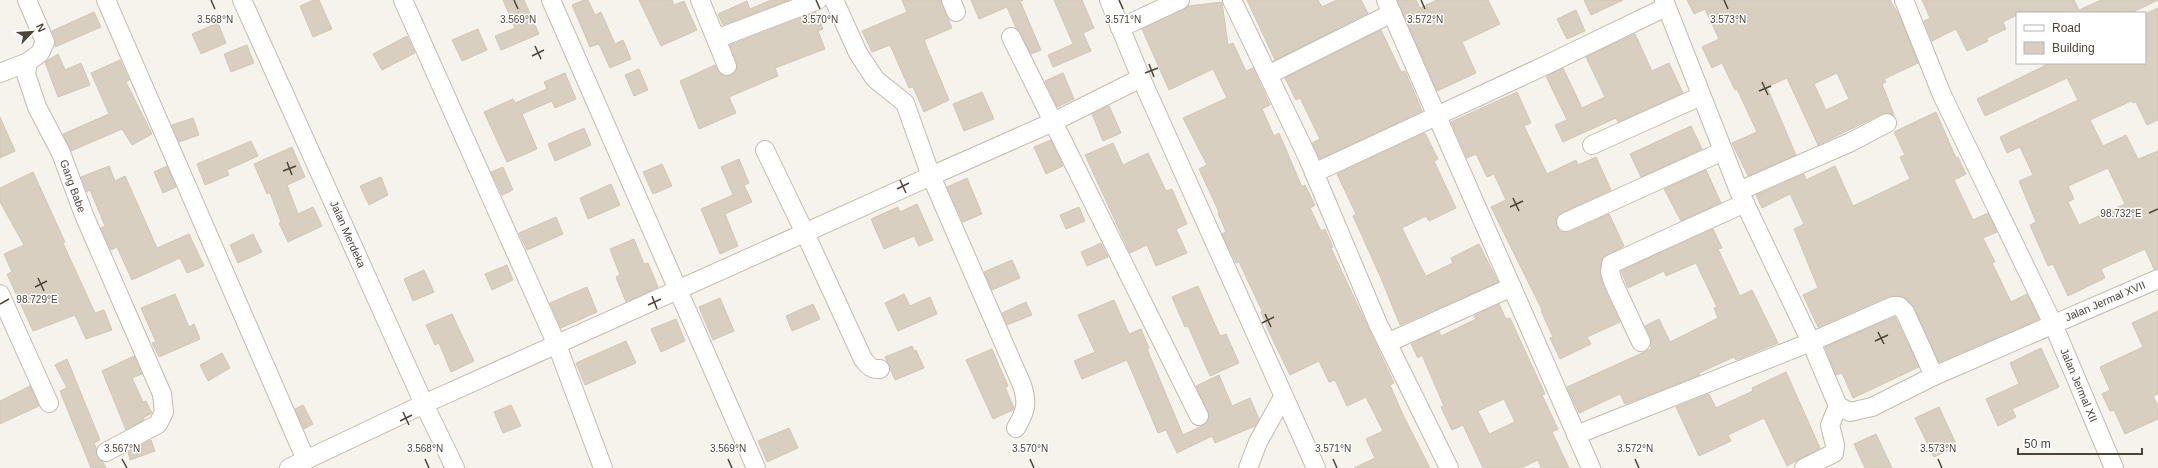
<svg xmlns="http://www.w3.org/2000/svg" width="2158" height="468" viewBox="0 0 2158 468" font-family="Helvetica,sans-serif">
<rect width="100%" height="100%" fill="#f6f3ec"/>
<g fill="#d8cfc1" stroke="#d3c7b4" fill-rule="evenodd">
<path d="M314,0H319L332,29L313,37L300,6Z"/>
<path d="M503,0H524L539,34L501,50L495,36L515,28Z"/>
<path d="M584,0H588L595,15L601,12L615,44L623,40L631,59L610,68L599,44L590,47L572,5Z"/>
<path d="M639,0H672L674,5L684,1L697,30L661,46Z"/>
<path d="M771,0H789L723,25L718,14L747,1L750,9Z"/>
<path d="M902,0H941L952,28L924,40L949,100L924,112L913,87L909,88L890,45L872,52L862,31L907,12Z"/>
<path d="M971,0H1023L1020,1L1041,50L1031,54L1020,32L1016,28L1007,7L979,19Z"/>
<path d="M1054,0H1082L1094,28L1083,33L1091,51L1053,67L1048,55L1073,44Z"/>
<path d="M1247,0H1318L1322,7L1337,0H1361L1368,13L1275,60Z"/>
<path d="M1397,0H1416L1420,8L1437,0H1488L1500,24L1462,42L1476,73L1437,91Z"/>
<path d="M1584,0H1623L1591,15Z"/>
<path d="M1687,0H1890L1900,17L1918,63L1884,79L1886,82L1882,84L1894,115L1888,113L1882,114L1818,145L1787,78L1767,87L1796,155L1748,176L1732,143L1757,132L1737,89L1735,90L1722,63L1712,68L1702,47L1719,39L1705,9L1694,14ZM1837,73L1849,99L1826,110L1814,84Z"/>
<path d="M1922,0H2074L2079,10L2101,0H2158L2131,13H2017V15L2003,22L2006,29L1987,38L1988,41L1967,51L1956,29L1932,41L1924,21L1930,18Z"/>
<path d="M1222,2L1228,45L1233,43L1246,71L1253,68L1270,105L1262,109L1274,136L1279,133L1302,187L1305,185L1315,205L1310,208L1321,231L1325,229L1333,247L1331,248L1394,383L1390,385L1403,415L1430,468H1354L1375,458L1366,439L1383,431L1366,397L1347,406L1335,380L1329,382L1319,361L1290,375L1269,332L1261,312L1262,311L1239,262L1236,263L1222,234L1226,232L1218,213L1219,212L1199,169L1207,165L1183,118L1227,98L1213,69L1169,90L1142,29L1188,6Z"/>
<path d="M2158,8V120L2147,125L2136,102L2133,103L2131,101L2090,120L2103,146L2126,135L2138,159L2158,151V269H2154L2145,249L2101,269L2105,278L2068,296L2053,264L2048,266L2030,225L2036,222L2019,181L2033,175L2020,147L2007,153L2000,137L2078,100L2067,78L1985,116L1977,99L2050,63H2145V14ZM2108,168L2125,204L2079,225L2068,202L2074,199L2068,186Z"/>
<path d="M1576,10L1585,31L1567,39L1557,19Z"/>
<path d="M94,12L101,27L55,47V38L52,31Z"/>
<path d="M816,12L823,29L818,31L825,49L775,68L778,76L729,97L736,113L699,129L680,81L715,65L721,74L731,76L737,67L730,45Z"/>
<path d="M218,23L226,43L201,54L192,34Z"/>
<path d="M478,29L487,50L462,61L452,40Z"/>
<path d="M1381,30L1401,72L1405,71L1422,111L1320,159L1312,143L1320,139L1300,98L1296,100L1285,78Z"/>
<path d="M1635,34L1652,71L1669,63L1683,93L1618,122L1616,118L1563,142L1555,125L1567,120L1546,76L1563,68L1582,108L1605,97L1586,57Z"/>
<path d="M407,36L415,53L382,70L373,54Z"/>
<path d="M247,45L254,63L231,72L224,54Z"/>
<path d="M58,54L65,70L81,63L90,85L58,97L45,62Z"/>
<path d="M120,60L129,80L126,82L152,134L132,145L122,129L71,151L63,134L109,114L91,73Z"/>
<path d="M639,69L648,90L634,96L625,75Z"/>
<path d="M565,73L576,99L555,108L552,101L522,114L537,149L507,162L484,112L513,99L515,103L547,89L544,82Z"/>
<path d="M1063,73L1074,99L1057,107L1045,81Z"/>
<path d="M982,92L994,119L964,131L953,104Z"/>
<path d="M1517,92L1531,123L1524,126L1547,174L1576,160L1578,165L1596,157L1611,190L1561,213L1556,221L1557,227L1560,231L1570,232L1609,214L1624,246L1603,258L1600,271L1603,286L1620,322L1587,337L1591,344L1560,359L1550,338L1553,337L1541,311L1542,310L1491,207L1506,200L1494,174L1487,177L1476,154L1467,158L1451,122Z"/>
<path d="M1109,106L1121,133L1103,141L1092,114Z"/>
<path d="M1936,112L1956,158L1958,157L1966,174L1954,180L1973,220L1988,213L1997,232L1983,238L1995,262L1992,263L2011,302L2027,294L2039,319L1939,362L1914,307L1906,299L1900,296H1889L1818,327L1803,295L1818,288L1794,229L1804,224L1790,194L1762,208L1756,195L1804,174L1806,180L1835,166L1853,206L1910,179L1900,157L1905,155L1894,132Z"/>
<path d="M0,117L15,151L0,158Z"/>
<path d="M193,118L199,135L179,142L172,125Z"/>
<path d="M1691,126L1702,149L1641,177L1630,154Z"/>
<path d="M584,128L591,145L555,161L548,144Z"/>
<path d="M1425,133L1438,159L1434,161L1456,208L1429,221L1426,216L1402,228L1418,261L1426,276L1453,263L1451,258L1479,244L1498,282L1400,325L1381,278L1353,216L1356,214L1337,174Z"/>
<path d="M1051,140L1063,166L1046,174L1034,147Z"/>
<path d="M251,141L258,156L227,170L229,175L205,185L197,164Z"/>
<path d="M1113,143L1123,165L1148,153L1166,191L1172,189L1187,224L1176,229L1187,253L1156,266L1147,245L1130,253L1085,155Z"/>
<path d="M292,147L305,177L287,185L298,214L313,207L322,226L288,242L279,223L281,222L270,193L267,194L254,164Z"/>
<path d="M739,159L749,183L744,185L752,202L725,214L738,246L720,254L701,209L733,195L721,167Z"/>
<path d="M662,164L672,186L653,194L643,172Z"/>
<path d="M109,166L115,181L125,176L157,248L189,234L204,266L187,273L180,258L132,280L117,247L111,250L101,228L105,226L90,190L87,192L81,177Z"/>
<path d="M167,166L176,187L163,193L154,172Z"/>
<path d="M503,167L513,190L502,195L491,172Z"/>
<path d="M1706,170L1721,203L1681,221L1664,189Z"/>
<path d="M33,172L65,242L63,243L95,313L104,310L112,330L86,339L75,315L33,331L7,274L12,272L4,254L24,245L0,202V188Z"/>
<path d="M381,177L388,195L369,205L360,186Z"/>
<path d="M967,178L982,214L963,222L947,187Z"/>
<path d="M611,184L620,205L588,219L580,198Z"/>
<path d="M917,204L933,240L919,246L914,236L884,249L871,219L898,207L900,212Z"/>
<path d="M1079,207L1085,221L1066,229L1060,215Z"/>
<path d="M556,217L563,234L527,250L519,233Z"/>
<path d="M1713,229L1722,248L1718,249L1740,296L1752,290L1778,343L1736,360L1734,357L1699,373L1700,375L1625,404L1620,394L1579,413L1567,387L1651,349V338L1645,326L1659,319L1670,342L1718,318L1714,308L1717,307L1696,263L1666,276L1664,271L1628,288L1621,271Z"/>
<path d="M253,234L262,252L238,263L230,245Z"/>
<path d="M634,239L644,264L648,263L658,287L626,302L616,277L620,275L610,249Z"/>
<path d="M1101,243L1108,257L1087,266L1081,252Z"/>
<path d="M1012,260L1020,278L992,290L984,272Z"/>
<path d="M507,265L513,280L492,290L485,274Z"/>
<path d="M424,270L434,292L413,301L404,279Z"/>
<path d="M1198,286L1220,336L1226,334L1239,363L1210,376L1188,326L1185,327L1172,297Z"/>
<path d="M587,287L597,312L561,328L550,303Z"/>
<path d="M175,294L189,327L194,324L200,339L159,357L152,343L156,342L141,308Z"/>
<path d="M904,294L910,306L930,297L937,314L898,331L885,303Z"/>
<path d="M720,298L734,331L713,340L699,307Z"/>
<path d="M1114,300L1129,334L1141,329L1149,348L1147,349L1183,435L1204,425L1209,417L1196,386L1219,375L1232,406L1250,398L1259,419L1255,426L1215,443L1212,436L1177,453L1166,430L1158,433L1127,360L1082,379L1074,361L1095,352L1078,315Z"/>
<path d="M1026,302L1032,315L1007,325L1002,313Z"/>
<path d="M813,304L820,319L792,331L786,316Z"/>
<path d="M1499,304L1506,319L1510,318L1545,394L1542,395L1558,429L1552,432L1569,468H1541L1538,460L1521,468H1483L1463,425L1452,430L1441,407L1444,406L1422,355L1418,358L1411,344L1439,331L1441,336L1476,319L1474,316ZM1504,399L1515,422L1489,434L1478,411Z"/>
<path d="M2158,311V394L2153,396L2158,406V419L2125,434L2114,410L2110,411L2102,394L2110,390L2100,367L2143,347L2132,323Z"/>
<path d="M452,314L474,361L451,372L439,343L435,345L426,325Z"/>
<path d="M1895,317L1919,367L1853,398L1842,373L1836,375L1825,347Z"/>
<path d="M676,319L685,341L661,352L651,329Z"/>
<path d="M626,341L636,363L585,385L576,363Z"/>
<path d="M912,346L914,351L916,350L924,368L895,380L885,357Z"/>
<path d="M2041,348L2059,387L2012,409L2016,417L1998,426L1986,399L2019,384L2010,363Z"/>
<path d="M992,349L1008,386L1005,387L1014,408L1013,410L993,419L966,360Z"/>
<path d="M222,353L230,368L208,381L200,365Z"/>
<path d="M134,356L142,374L132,378L143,402L146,401L152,413L143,418L144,420L126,430L102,371Z"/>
<path d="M67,359L100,440L94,443L96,448L97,457L103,462L106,468H91L60,391L67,388L55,365Z"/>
<path d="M1786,372L1820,448L1787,466L1764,418L1728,435L1731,441L1699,456L1676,407L1709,394L1716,408L1753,391L1752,388Z"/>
<path d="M30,386L39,406L0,424V401Z"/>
<path d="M303,405L313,424L304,429L295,409Z"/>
<path d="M511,405L521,426L503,433L494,412Z"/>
<path d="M1939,407L1957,446L1934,457L1915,418Z"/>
<path d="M789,428L798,448L767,462L758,441Z"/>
<path d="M1876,434L1892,468H1865L1854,444Z"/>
<path d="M151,440L155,451L130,460L128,452Z"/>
</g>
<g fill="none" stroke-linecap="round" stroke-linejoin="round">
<defs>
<g id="minor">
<path d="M27,0L45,42L40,53L28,62L26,74L37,107L61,153L84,215L162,394L164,412L158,424L106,452"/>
<path d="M106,0L306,460"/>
<path d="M242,0L424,404L455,468"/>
<path d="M403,0L557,345L603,468"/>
<path d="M551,0L756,468"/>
<path d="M700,0L727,66"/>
<path d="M834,0L858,53L875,79L905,103L931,176L1053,122L1141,78"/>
<path d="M951,0L956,12"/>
<path d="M1109,0L1141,78L1316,468"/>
<path d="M1232,0L1308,158L1378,324L1449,468"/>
<path d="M1386,0L1591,468"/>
<path d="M1664,0L1739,191L1811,342L1838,406L1850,412L1872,407L1934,376L2158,279"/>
<path d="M1904,0L1942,95L2053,324L2114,468"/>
<path d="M1120,28L1180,0"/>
<path d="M1011,37L1199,416"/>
<path d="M716,39L818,0"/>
<path d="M0,73L28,62"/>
<path d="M1268,75L1392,13"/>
<path d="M1592,145L1701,96"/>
<path d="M765,150L805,233L863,359C868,365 871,370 880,369"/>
<path d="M1314,173L1544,66L1666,7"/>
<path d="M1739,191L1851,142L1887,123"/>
<path d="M1566,222L1723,151"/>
<path d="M0,294L49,403"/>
<path d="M1641,342L1613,282L1610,272L1611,264L1745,203"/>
<path d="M1387,343L1512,287"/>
<path d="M1576,435L1811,342L1893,306H1899L1905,312L1934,376"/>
<path d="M289,468L424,404L931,176L1022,385C1028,403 1026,411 1016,428"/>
<path d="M1248,468L1258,442L1283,397"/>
<path d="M1804,468L1834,453L1835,445L1830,425L1838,406"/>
</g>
</defs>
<use href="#minor" stroke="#c2bbae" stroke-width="20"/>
<use href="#minor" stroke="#fff" stroke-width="18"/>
</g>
<path fill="none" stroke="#4b4439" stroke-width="1.5" d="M211,0L215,9M514,0L518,9M816,0L820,9M1119,0L1123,9M1421,0L1425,9M1724,0L1728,9M535,46L541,59M532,56L544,50M1149,64L1154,77M1145,73L1158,68M1762,82L1768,95M1759,91L1771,86M287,162L292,175M283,171L296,166M900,180L906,193M897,189L909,183M1513,198L1519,211M1510,207L1523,201M2149,213L2158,209M38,278L44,291M35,287L47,281M652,296L657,309M0,304L9,299M648,305L661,299M1265,314L1271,327M1262,323L1274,317M1878,332L1884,344M1875,341L1888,335M403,412L409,425M400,421L412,415M122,459L127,468M425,459L429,468M728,459L732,468M1030,459L1034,468M1333,459L1337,468M1635,459L1639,468M1938,459L1942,468"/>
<g text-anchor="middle" stroke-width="3" stroke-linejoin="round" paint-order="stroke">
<g font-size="11" fill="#4b4439" stroke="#fff">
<text transform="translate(73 186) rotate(70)" y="4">Gang Babe</text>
<text transform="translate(348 234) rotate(66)" y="4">Jalan Merdeka</text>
<text transform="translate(2105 301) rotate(-23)" y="4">Jalan Jermal XVII</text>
<text transform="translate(2079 385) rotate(67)" y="4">Jalan Jermal XII</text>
</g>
</g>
<g font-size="10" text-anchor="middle" fill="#4b4439" stroke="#fff" stroke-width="3" stroke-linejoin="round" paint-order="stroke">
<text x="215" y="23">3.568°N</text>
<text x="518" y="23">3.569°N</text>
<text x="820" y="23">3.570°N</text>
<text x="1123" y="23">3.571°N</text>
<text x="1425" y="23">3.572°N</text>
<text x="1728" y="23">3.573°N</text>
<text x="2121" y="217">98.732°E</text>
<text x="37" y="303">98.729°E</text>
<text x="122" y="452">3.567°N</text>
<text x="425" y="452">3.568°N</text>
<text x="728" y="452">3.569°N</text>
<text x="1030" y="452">3.570°N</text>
<text x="1333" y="452">3.571°N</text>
<text x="1635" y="452">3.572°N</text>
<text x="1938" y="452">3.573°N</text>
</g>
<rect x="2016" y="12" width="130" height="52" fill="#ffffff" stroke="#b7b4b0"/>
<rect x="2024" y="25" width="20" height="6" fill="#ffffff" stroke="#b7b4b0"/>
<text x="2052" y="32" font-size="12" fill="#4b4439">Road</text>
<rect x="2024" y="42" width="20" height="12" fill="#d8cfc1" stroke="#b7b4b0"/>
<text x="2052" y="52" font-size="12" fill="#4b4439">Building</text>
<g transform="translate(32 32) rotate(65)" stroke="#ffffff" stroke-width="3" paint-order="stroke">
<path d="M0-3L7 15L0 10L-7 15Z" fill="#4b4439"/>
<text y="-6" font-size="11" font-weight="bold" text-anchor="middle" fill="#4b4439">N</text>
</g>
<path d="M2018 448v6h124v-6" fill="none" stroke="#4b4439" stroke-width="2"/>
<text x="2024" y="448" font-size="12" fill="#4b4439" stroke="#ffffff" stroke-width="3" paint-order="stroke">50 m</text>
</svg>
